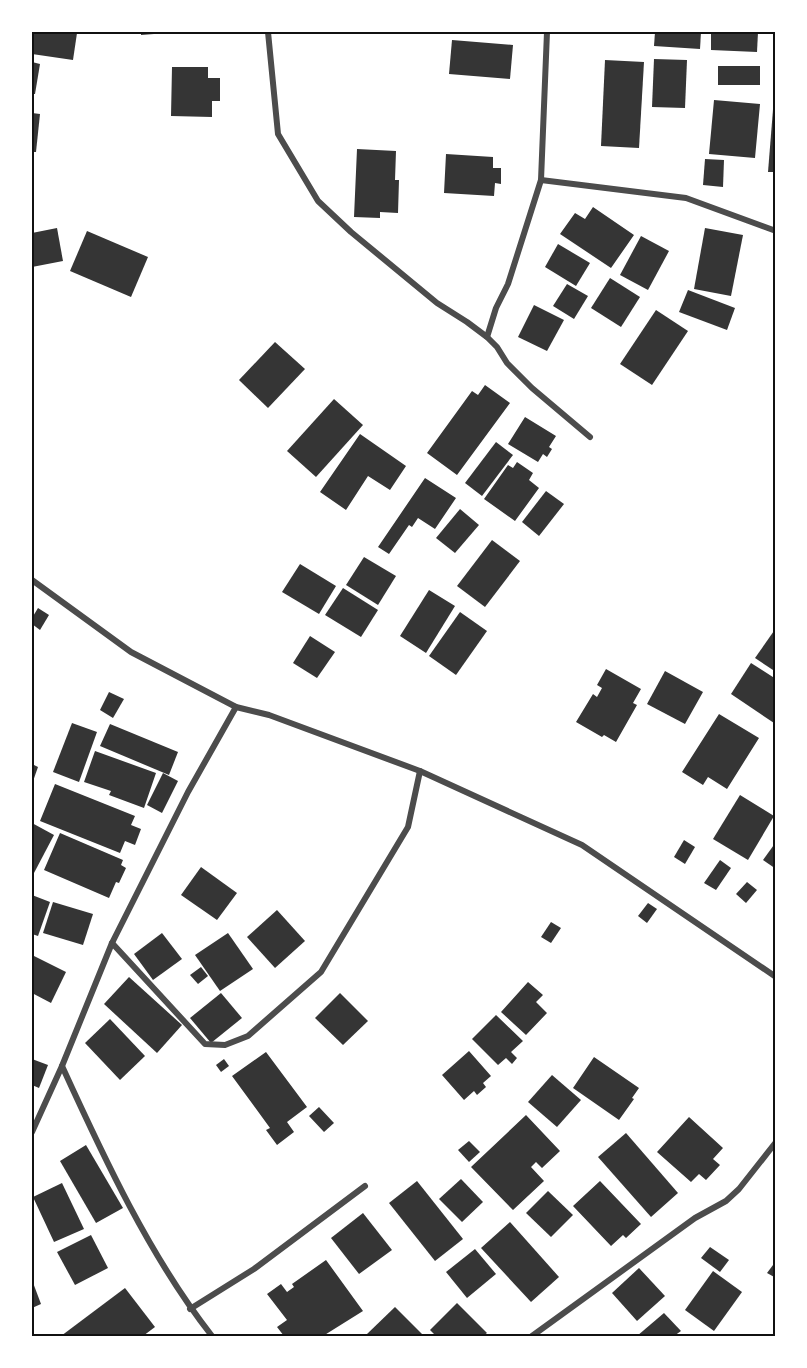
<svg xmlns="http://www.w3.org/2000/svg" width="807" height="1368" viewBox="0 0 807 1368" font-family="Arial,sans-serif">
<rect width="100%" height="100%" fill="#fff"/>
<g fill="#353535">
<path d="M32,32L77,33L73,60L32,54Z"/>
<path d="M141,32H167V33L141,35Z"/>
<path d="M655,32H701L700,49L654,46Z"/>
<path d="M711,32H758L757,52L711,50Z"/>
<path d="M452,40L513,45L510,79L449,74Z"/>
<path d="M654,59L687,60L685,108L652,107Z"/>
<path d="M605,60L644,62L639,148L601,146Z"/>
<path d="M32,62L40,64L35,94H32Z"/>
<rect x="718" y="66" width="42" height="19"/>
<path d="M172,67H208V78H220V101H212V117L171,116Z"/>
<path d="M774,97H776V172H768Z"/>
<path d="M714,100L760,104L755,158L709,154Z"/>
<path d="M32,113L40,114L36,152H32Z"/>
<path d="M357,149L396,151L395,180H399L398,213L380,212V218L354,217Z"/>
<path d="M446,154L493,157V168H501V184L495,183L494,196L444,193Z"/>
<path d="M705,159L724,160L723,187L703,185Z"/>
<path d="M593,207L634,235L611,268L560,234L575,213L585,219Z"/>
<path d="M57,228L63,261L32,267V233Z"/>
<path d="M705,228L743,235L731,296L694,289Z"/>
<path d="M87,231L148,257L131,297L70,271Z"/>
<path d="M641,236L669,251L648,290L620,275Z"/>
<path d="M558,244L590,263L576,286L545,267Z"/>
<path d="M610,278L640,297L621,327L591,308Z"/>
<path d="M567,284L588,296L574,319L553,306Z"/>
<path d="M688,290L735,308L727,330L679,312Z"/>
<path d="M534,305L564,320L547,351L518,337Z"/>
<path d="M656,310L688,331L652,385L620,364Z"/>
<path d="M275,342L305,369L268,408L239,380Z"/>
<path d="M485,385L510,403L457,475L427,453L472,391L478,395Z"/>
<path d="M334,399L363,425L316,477L287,451Z"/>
<path d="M525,417L556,436L549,447L552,449L547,457L543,454L538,462L508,444Z"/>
<path d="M360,434L406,466L390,490L368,476L346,510L320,492Z"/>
<path d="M496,442L513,455L482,496L465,483Z"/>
<path d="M517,462L533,473L529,480L539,488L515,521L484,499L508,465L513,468Z"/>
<path d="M425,478L456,498L435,529L418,518L412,527L409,525L389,554L378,547Z"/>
<path d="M546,491L564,504L539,536L522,522Z"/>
<path d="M460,509L479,525L455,553L436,538Z"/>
<path d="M492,540L520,561L485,607L457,586Z"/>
<path d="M364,557L396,576L378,605L346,585Z"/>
<path d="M300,564L336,586L319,614L282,592Z"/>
<path d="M343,588L378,610L361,637L325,615Z"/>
<path d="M429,590L455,606L426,653L400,636Z"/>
<path d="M38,608L49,615L40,630L32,624V618Z"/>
<path d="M460,612L487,631L456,675L429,656Z"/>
<path d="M776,628V672L755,658Z"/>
<path d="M310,636L335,652L317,678L293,663Z"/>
<path d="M751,663L776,679L774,723L731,694Z"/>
<path d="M606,669L641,689L633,703L637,705L616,742L604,735L602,737L576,722L593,694L597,697L602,688L597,685Z"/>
<path d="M665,671L703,692L685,724L647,704Z"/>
<path d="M109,692L124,699L113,718L100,710Z"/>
<path d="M719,714L759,738L727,789L708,777L703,785L682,772Z"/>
<path d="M72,723L97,732L79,782L53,772Z"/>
<path d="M110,724L178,752L169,775L100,746Z"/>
<path d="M95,751L156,773L144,808L109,795L111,791L84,782Z"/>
<path d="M32,764L38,767L32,784Z"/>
<path d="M163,773L178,781L162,813L147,805Z"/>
<path d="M55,784L135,816L131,825L141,829L135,845L125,841L120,853L40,821Z"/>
<path d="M740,795L774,816L748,860L713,839Z"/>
<path d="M32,823L54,835L34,873L32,872Z"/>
<path d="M60,833L123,860L121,865L126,868L119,883L116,882L109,898L44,870Z"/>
<path d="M684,840L695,847L685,864L674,857Z"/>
<path d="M776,842V869L763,860Z"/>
<path d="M720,860L731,868L716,890L704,883Z"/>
<path d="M201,867L237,893L217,920L181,895Z"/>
<path d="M747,882L757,890L746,903L736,894Z"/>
<path d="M32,895L50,902L38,936L32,934Z"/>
<path d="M53,902L93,914L83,945L43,933Z"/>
<path d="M648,903L657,909L647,923L638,916Z"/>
<path d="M277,910L305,941L275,968L247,937Z"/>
<path d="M551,922L561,928L551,943L541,937Z"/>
<path d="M162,933L182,959L153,980L134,954Z"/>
<path d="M228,933L253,969L220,991L195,955Z"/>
<path d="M32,955L66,972L51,1003L32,993Z"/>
<path d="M201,967L208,976L198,984L190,975Z"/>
<path d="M129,977L182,1025L157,1053L104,1004Z"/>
<path d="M528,982L543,995L536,1002L547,1013L526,1035L501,1012Z"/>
<path d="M221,993L242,1018L211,1043L190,1018Z"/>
<path d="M340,993L368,1021L343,1045L315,1018Z"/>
<path d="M496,1015L523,1041L511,1052L517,1058L512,1064L506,1058L498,1065L472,1039Z"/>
<path d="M110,1019L145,1056L120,1080L85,1043Z"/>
<path d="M469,1051L491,1076L483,1083L486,1087L477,1095L474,1091L464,1100L442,1075Z"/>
<path d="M266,1052L307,1107L287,1122L294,1132L277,1145L266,1130L270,1128L232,1076Z"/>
<path d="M594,1057L639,1088L632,1098L634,1099L619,1120L573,1088Z"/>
<path d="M32,1059L48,1065L39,1088L32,1085Z"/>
<path d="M224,1059L229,1066L221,1072L216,1065Z"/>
<path d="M552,1075L581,1100L557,1127L528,1102Z"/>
<path d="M319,1107L334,1123L324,1132L309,1116Z"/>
<path d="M526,1115L560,1151L542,1168L536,1162L531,1167L544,1181L513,1210L471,1167Z"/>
<path d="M689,1117L723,1148L713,1159L720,1165L706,1180L699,1174L691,1182L657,1152Z"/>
<path d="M626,1133L678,1193L651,1217L598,1157Z"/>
<path d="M469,1141L480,1152L469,1162L458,1150Z"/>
<path d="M86,1145L123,1208L96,1223L60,1161Z"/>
<path d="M461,1179L483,1202L462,1222L439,1199Z"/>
<path d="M417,1181L463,1239L435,1261L389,1203Z"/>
<path d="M600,1181L641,1224L626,1238L623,1235L611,1246L573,1206Z"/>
<path d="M62,1183L84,1229L54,1242L33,1197Z"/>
<path d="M548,1191L573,1215L551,1237L526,1213Z"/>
<path d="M363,1213L392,1250L359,1274L331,1238Z"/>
<path d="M510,1222L559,1277L531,1302L481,1248Z"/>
<path d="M91,1235L108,1268L75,1285L57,1252Z"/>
<path d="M710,1247L729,1260L720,1272L701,1258Z"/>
<path d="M475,1249L496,1274L467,1298L446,1272Z"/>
<path d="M326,1260L363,1311L323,1336H284L277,1327L287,1320L267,1294L281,1284L287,1292L294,1287L292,1284Z"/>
<path d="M776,1261V1278L767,1273Z"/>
<path d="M639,1268L665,1296L637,1321L612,1293Z"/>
<path d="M713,1271L742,1292L714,1331L685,1310Z"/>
<path d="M32,1280L41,1304L32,1308Z"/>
<path d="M125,1288L155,1327L143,1336H61Z"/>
<path d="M457,1303L487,1333L483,1336H436L430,1330Z"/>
<path d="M395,1307L424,1336H369L367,1334Z"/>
<path d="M664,1313L681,1331L674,1336H637Z"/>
</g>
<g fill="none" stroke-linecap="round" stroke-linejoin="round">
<g stroke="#4c4c4c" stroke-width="6">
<path d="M268,32L278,134L318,201L351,232L437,303L467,322L487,337L497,347L507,363L532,388L590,437"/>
<path d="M541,180L686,198L776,231"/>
<path d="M487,337L496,308L508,284L541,180L547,32"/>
<path d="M32,580L131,652L236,707L269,715L420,771L582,845L776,977"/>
<path d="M112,943L205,1044L225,1045L248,1036L321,972L408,827L420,771"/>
<path d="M62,1066C104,1158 150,1257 212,1336"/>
<path d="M32,1132L62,1066L112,943L188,792L236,707"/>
<path d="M190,1309L254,1269L365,1186"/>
<path d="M532,1336L695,1218L726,1201L739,1189L776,1142"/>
</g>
</g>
<rect width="807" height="1368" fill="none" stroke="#ffffff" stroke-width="66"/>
<rect x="33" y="33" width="741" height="1302" fill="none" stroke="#111" stroke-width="2"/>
</svg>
